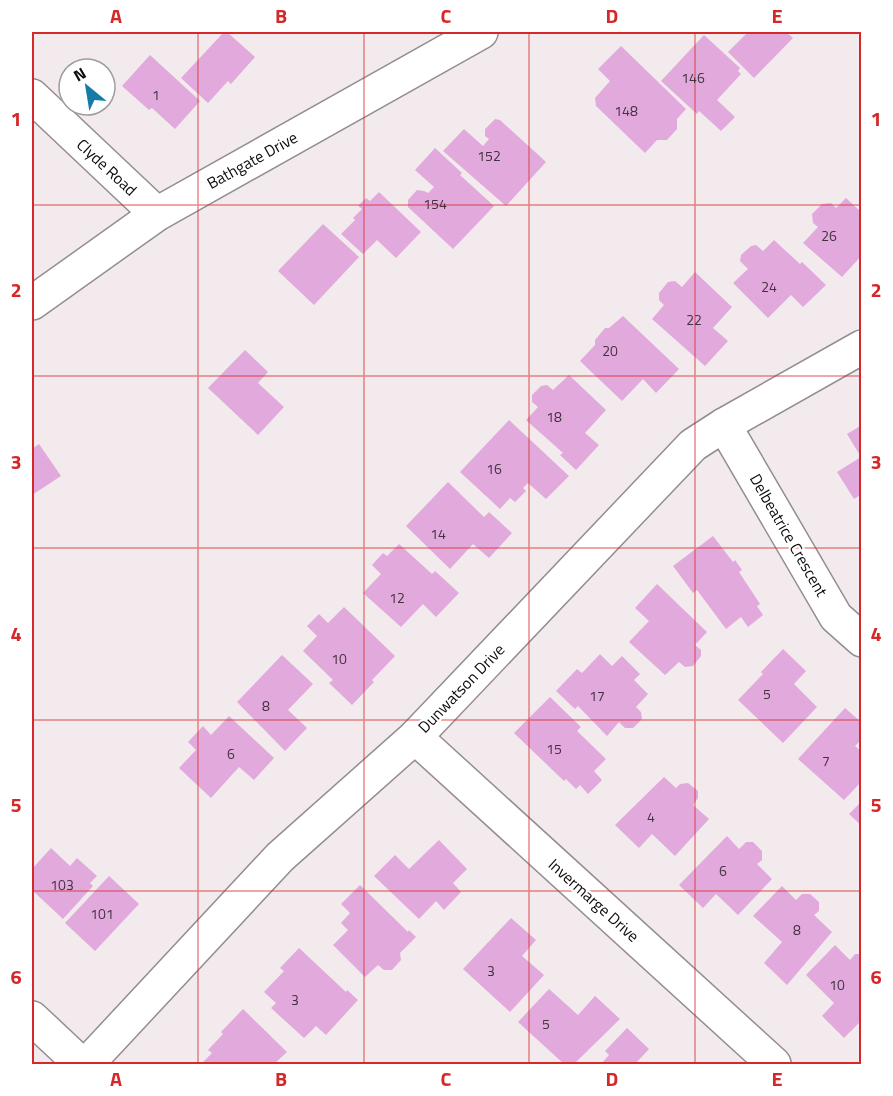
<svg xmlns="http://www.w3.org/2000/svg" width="893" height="1096" viewBox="0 0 893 1096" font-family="'Titillium Web',sans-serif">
<rect width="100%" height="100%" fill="#f2eaed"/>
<g fill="#e2aadc">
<path d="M224,32H227L255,57L231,84L228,81L208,103L181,78Z"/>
<path d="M748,32H786L793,38L754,78L728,52Z"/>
<path d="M704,35L740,68L738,71L741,74L717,100L735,117L721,131L699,111L697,114L661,81Z"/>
<path d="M621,46L686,109L677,119V129L667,140H657L645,153L596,106L595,98L610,81L598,69Z"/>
<path d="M150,55L200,101L175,129L152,108L149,110L122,86Z"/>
<path d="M495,119L500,120L546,162L506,206L443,151L464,129L483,146L489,139L485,136V129Z"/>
<path d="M435,148L462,173L460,175L494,206L453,249L408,207V200L417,190L424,191L428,193L434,187L415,170Z"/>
<path d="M379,192L421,232L396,258L377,240L363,254L341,234L355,220L353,218L362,209L358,206L366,198L370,201Z"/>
<path d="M846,198L862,213V255L842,277L803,243L818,227L813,223L812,214L822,204L831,203L836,208Z"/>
<path d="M323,224L359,257L314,305L278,271Z"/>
<path d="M774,240L800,264L802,262L826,285L803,307L791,295L768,318L733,283L748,269L740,261L741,255L751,246L756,245L763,251Z"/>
<path d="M695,272L732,307L713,328L728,341L705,366L652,319L664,305L659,300V293L668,282L675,281L682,287Z"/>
<path d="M623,316L679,369L656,393L643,379L622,401L580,361L595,345V340L605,328H609Z"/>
<path d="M245,350L268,372L258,383L284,407L258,435L208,388Z"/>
<path d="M569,375L606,410L585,433L599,445L576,470L560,455L563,453L526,420L538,407L532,402V395L541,386L547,385L553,390Z"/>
<path d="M509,420L569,476L546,499L528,483L523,488L526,491L515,502L510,498L500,509L460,472Z"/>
<path d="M862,425V494L854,499L837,472L861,457L847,434Z"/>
<path d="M39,444L61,476L32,495V449Z"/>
<path d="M448,482L484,517L489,512L512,533L489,558L473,544L450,569L406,526Z"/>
<path d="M713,536L733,562L735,560L742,570L739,572L760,604L757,606L763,615L748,627L741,617L726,629L697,590L693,593L673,566Z"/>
<path d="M399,544L432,574L435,571L459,593L436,617L423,604L401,627L363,593L381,574L372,565L383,553L387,556Z"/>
<path d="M657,584L707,632L695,645L701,650V656L693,666L685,667L679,662L665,675L629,642L649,621L635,608Z"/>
<path d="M344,607L395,656L372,680L374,682L352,705L329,683L333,680L303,651L317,636L307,626L319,614L328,623Z"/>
<path d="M783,649L806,671L794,684L817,707L783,743L738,700L763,674L761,672Z"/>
<path d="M600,654L612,666L622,656L640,674L634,680L648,694L636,707L641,712L642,719L633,728H625L619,722L607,736L578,706L575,709L556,691L577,669L582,673Z"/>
<path d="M282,655L313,684L288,710L307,728L285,751L237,702Z"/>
<path d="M550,697L581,727L577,731L606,759L594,771L602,780L588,794L580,785L576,789L566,779L564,781L514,733Z"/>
<path d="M845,708L862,723V739L855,746L862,752V781L844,800L798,759Z"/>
<path d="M229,716L274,758L254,780L239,767L211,798L179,768L196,750L188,742L203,726L211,735Z"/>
<path d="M664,777L676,788L680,784L688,783L698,791V798L693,805L709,819L675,856L652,834L639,848L615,825Z"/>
<path d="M862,801V826L849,814Z"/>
<path d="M727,836L739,849L746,842H753L762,851V860L757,864L772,879L738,915L716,894L703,908L679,885Z"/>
<path d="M439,840L467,869L453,883L461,892L444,910L436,901L419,919L374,876L395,855L409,869Z"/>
<path d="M51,848L70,866L77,858L97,876L90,883L93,886L63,919L32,890V869Z"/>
<path d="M109,876L139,904L95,951L65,923Z"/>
<path d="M360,885L408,932L409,930L416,937L400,953L401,960L392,970H384L378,965L365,977L333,945L348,930L341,923L350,913L341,904Z"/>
<path d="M782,886L796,900L802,894H810L819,902V911L814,915L832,932L787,985L764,963L782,942L753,916Z"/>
<path d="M511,918L536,940L522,956L544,975L510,1012L463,969Z"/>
<path d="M835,945L850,960L855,954H862V1020L844,1038L822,1016L834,1003L806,975Z"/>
<path d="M299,948L346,992L347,990L358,1000L326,1035L316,1026L304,1038L271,1008L276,1003L264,992L284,971L280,968Z"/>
<path d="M549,989L578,1015L595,996L620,1019L574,1064H564L518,1022Z"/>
<path d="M243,1009L287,1052L274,1064H201L212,1053L208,1050L223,1034L221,1032Z"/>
<path d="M627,1028L649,1049L635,1064H601L609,1055L605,1051Z"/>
</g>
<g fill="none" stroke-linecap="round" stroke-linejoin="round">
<defs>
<g id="minor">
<path d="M32,96L157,214"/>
<path d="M32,303L157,214L481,32"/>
<path d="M724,425L836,617L862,640"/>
<path d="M415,737L774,1064"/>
<path d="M87,1064L280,857L415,737L693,445L724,425L862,347"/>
</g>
<path id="tertiary" d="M32,1018L81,1064"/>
</defs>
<use href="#minor" stroke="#948d8f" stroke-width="36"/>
<use href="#tertiary" stroke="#948d8f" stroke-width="36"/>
<use href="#minor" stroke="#fff" stroke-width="33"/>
<use href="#tertiary" stroke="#fff" stroke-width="33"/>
</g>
<path fill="none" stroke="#d62828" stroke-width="1.5" stroke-opacity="0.55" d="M198,32V1064M364,32V1064M529,32V1064M695,32V1064M32,205H862M32,376H862M32,548H862M32,720H862M32,891H862"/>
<g text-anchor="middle" stroke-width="4.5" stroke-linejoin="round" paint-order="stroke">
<g font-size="14" fill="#42323f">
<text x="693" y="83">146</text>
<text x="156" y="100">1</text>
<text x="626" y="116">148</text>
<text x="489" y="161">152</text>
<text x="435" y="209">154</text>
<text x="829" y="241">26</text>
<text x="769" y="292">24</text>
<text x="694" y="325">22</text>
<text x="610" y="356">20</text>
<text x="554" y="422">18</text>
<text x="494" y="474">16</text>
<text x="438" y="539">14</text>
<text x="397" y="603">12</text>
<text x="339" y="664">10</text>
<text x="767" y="699">5</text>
<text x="597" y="701">17</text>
<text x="266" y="711">8</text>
<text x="554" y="754">15</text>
<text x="231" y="759">6</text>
<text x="826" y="766">7</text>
<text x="651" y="822">4</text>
<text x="723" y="876">6</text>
<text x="62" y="890">103</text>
<text x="102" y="919">101</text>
<text x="797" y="935">8</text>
<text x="491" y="976">3</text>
<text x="837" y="990">10</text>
<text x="295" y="1005">3</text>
<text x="546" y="1029">5</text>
</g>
<g font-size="16" fill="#0d0a0b" stroke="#fff">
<text transform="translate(252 160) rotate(-29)" y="6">Bathgate Drive</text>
<text transform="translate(107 167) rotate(43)" y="6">Clyde Road</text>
<text transform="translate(789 535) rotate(60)" y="6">Delbeatrice Crescent</text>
<text transform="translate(461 688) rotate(-46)" y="6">Dunwatson Drive</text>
<text transform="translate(594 900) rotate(42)" y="6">Invermarge Drive</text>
</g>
</g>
<rect width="893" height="1096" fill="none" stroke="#ffffff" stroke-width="66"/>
<g transform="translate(87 87) rotate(330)"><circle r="28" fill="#ffffff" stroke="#9e9d9d" stroke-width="1.5"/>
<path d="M0-4.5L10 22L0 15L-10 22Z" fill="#147ca7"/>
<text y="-9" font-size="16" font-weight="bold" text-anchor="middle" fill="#0d0a0b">N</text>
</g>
<rect x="33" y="33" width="827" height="1030" fill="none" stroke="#d62828" stroke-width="2"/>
<g font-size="20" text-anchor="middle" font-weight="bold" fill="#d62828">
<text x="116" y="23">A</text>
<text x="281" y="23">B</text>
<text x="446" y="23">C</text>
<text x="612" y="23">D</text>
<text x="777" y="23">E</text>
<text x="16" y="126">1</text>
<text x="876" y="126">1</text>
<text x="16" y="297">2</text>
<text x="876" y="297">2</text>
<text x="16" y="469">3</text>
<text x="876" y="469">3</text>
<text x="16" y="641">4</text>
<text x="876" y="641">4</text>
<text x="16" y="812">5</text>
<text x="876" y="812">5</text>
<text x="16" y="984">6</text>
<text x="876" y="984">6</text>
<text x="116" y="1086">A</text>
<text x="281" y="1086">B</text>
<text x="446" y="1086">C</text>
<text x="612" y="1086">D</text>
<text x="777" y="1086">E</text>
</g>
</svg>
